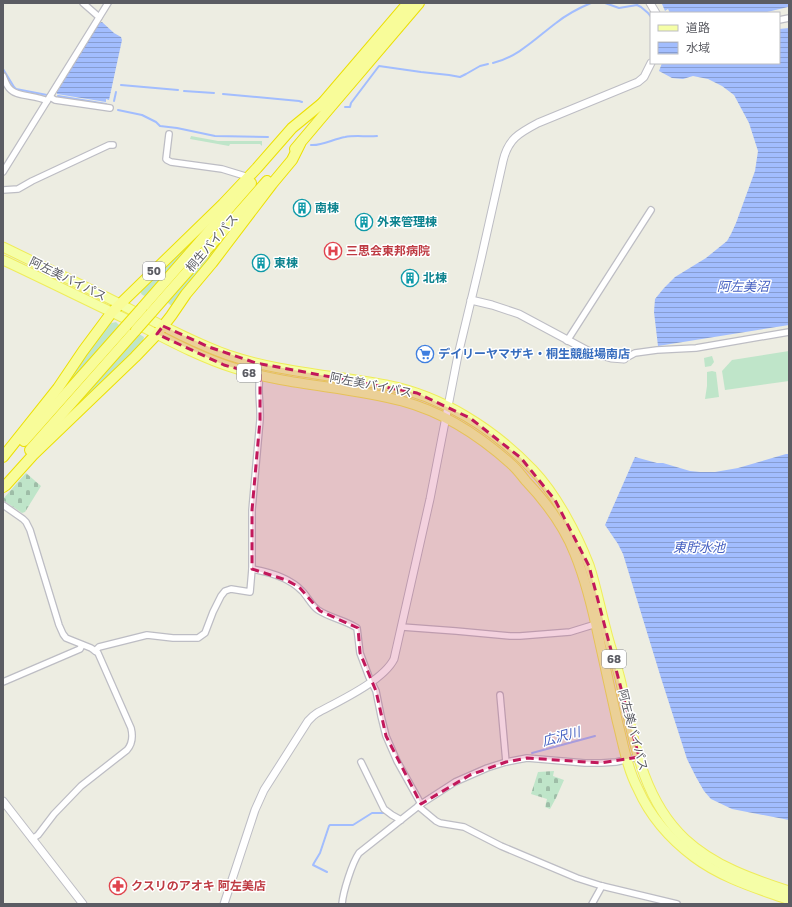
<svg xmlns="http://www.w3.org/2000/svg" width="792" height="907" viewBox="0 0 792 907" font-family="'Golos Text','Noto Sans JP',sans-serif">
<defs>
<pattern id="cemetery-stones" width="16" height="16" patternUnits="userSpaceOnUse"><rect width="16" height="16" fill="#bfe5c9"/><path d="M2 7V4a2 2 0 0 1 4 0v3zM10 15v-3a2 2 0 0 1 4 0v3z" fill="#9ebda7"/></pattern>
<pattern id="water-rules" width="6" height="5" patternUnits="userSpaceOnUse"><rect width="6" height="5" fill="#a2bdfe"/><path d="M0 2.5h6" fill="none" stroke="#879dd1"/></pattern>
</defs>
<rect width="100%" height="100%" fill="#edede2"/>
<g fill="#bfe5c9">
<path d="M191,136L218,141H262V146L260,144H230L229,146L190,139Z"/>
<path d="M222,209L146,296C142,296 141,293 139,290Z"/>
<path d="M241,218L174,308L167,302Z"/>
<path d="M110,322L112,323L116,322L120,326L37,419Z"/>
<path d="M139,334L144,337L143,341L145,342L51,434Z"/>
<path d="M789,351V381L725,390L722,371L732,360Z"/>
<path d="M712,356L714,362L711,366L705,367L704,358Z"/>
<path d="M712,371L716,372L719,397L705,399L707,386V372Z"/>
</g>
<g fill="url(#cemetery-stones)">
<path d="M26,473L41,486L25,512L22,513L3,500V499Z"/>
<path d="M554,771L553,776L564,780L556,798L550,809L545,807L547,799L531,794L538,772Z"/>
</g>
<g fill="url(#water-rules)">
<path d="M663,3H789L788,7L763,13H670L668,9L665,11L662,4Z"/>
<path d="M102,22L114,33L121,37L122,40L109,100L106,99V102L57,94V92L99,23Z"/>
<path d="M789,28V325L658,346L654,312L655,299L664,288L675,277L706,258L727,241L731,234L736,223L755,171L758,151L749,123L734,95L722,86L708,79L693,76L683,79L672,78L659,71L662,63H779V29Z"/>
<path d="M786,454H789V820L732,809L711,799L704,791L696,777L687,759L661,678L623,554L618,544L605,525L635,457L657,463H663L690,471L700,472H715L738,468Z"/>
</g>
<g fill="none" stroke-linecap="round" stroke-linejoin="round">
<g stroke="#a2bdfe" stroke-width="2">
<path d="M605,3L619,8L637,5L641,7L648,13L651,17"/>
<path d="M493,63C518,57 536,38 556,23C566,15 579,8 591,3"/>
<path d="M3,69L14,87L16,89L47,95"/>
<path d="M121,85L178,90"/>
<path d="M184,91L214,93"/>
<path d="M223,94L299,101L302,102"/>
<path d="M58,96L106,104"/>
<path d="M114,101L116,92"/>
<path d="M345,107H350L351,103L379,66L421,72L449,75L460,77L466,74L480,66L488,64"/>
<path d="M118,110L142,115L156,122L160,126L177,128L215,136L268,137"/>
<path d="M311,145C322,146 333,139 345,137C355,135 366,137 377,136"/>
<path d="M532,753L595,736"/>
<path d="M327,872L313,865L314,863L320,853L329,826L330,825H353L372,813H384"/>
</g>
<defs>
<g id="minor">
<path d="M83,3L99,17"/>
<path d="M779,20L789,18"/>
<path d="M3,76C5,81 7,87 11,90C18,97 37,95 47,101"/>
<path d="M50,97L55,100L110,108"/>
<path d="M169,134L166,159L167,160L171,162L222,169L245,176L248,178"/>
<path d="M3,172L108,3"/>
<path d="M3,190L18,189L32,181L109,145H113"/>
<path d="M567,341L651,210"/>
<path d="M624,359L635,353L657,350L696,348L789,332"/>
<path d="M3,505L23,519L26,522L30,530L59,625L63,634L66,638L91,648L98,653L131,728C133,736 133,743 127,750L81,786L54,814L38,835L32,839"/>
<path d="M252,569C269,572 290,578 302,591C308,597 311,605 318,610C330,618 345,620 357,628L360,653L369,677L376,691L381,716L386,736L397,761L421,804"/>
<path d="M402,627L456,631L510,636H520L570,632L596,624"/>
<path d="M95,651L99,647L147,635L173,638H198L205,633L213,612L221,596L225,591L231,589L250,592L252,569V510L260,420C261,405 257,390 260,375"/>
<path d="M3,682L80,649L82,645"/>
<path d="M500,695L506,762"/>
<path d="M361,762L384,809L392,815L401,820"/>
<path d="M418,806L436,821L440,823L464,827L501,846L577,878L602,886L677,904"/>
<path d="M342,904C343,892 352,863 359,853L421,804L455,782L487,768L506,762L527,758L585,763H601L616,762L639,757"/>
<path d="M592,904L602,886"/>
</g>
<g id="tertiary">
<path d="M650,3L656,13"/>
<path d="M471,300L492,305L519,314L590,352L611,358L624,359"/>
<path d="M3,801L83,904"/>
<path d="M224,904L255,810L264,790L308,721L313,716L317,713C339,701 383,681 394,659L430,499L458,355L481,259L503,161C508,139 519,133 538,123L638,82L644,77L651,63"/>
</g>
<g id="primary">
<path d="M3,247C38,264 73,281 108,298C148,318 187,340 228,355C278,372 334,375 386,385C442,396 494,429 533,470C556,494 577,534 589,565C596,586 600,608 606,630C610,647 617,665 621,683C633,738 642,799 685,839C714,866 752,879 789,891"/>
<path d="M3,260C50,282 96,305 143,327C172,342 202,358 234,368C288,386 347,386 402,401C443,412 480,436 511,464C517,469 521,475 526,481C546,502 564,526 575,554C586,581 593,610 599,639C605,666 611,693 617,720C623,743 627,768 638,789C650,816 670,839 694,857C722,878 756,888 789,900"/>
</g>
<g id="trunk">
<path d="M320,106L408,3"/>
<path d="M295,149L322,117L419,3"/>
<path d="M142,308L251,183"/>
<path d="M151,313L267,181"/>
<path d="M24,441L126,326"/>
<path d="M30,450L136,330"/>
<path d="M3,457L58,388L83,351L112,312L223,204L257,168L292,128L325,101"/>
<path d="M3,487L6,485L33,455L135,357L157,334L171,316L186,294L212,263L272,184L292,160L300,144"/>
</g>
</defs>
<use href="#minor" stroke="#bdbdc4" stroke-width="8"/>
<use href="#tertiary" stroke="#bdbdc4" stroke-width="9"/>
<use href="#primary" stroke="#efec5a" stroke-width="11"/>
<use href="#trunk" stroke="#ece004" stroke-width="12"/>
<use href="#minor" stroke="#fff" stroke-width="5.5"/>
<use href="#tertiary" stroke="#fff" stroke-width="7"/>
<use href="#primary" stroke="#f5fea7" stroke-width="9"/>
<use href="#trunk" stroke="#f8fc99" stroke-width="10"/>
<defs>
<g id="trunk-bridge">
<path d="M126,326L142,308"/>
<path d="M136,330L151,313"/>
</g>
</defs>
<use href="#trunk-bridge" stroke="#ece004" stroke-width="12" stroke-linecap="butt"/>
<use href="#trunk-bridge" stroke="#f8fc99" stroke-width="10"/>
</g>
<path fill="#c2185b" fill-opacity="0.2" stroke="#c2185b" stroke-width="3" stroke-dasharray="8 5" stroke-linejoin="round" d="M163,326L209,347L256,363L417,393L470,418L521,458L555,500L589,566L639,757L601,763L527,758L506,762L470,775L421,804L386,736L376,691L360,653L358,628L320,611L299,587L286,580L252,569V510L260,420V375L224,365L157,334Z"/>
<defs>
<symbol id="building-ring" viewBox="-11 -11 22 22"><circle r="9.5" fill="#fff" stroke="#0f9aa8" stroke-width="1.5"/><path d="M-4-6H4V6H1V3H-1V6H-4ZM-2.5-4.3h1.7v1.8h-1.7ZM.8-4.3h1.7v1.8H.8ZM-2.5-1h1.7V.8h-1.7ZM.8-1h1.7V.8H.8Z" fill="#0f9aa8"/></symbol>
<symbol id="hospital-ring" viewBox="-11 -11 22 22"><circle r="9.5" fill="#fff" stroke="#e0444e" stroke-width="1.5"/><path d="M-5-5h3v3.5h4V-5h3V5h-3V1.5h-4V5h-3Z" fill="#e0444e"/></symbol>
<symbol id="supermarket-ring" viewBox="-11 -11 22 22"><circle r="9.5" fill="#fff" stroke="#3f7fe0" stroke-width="1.5"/><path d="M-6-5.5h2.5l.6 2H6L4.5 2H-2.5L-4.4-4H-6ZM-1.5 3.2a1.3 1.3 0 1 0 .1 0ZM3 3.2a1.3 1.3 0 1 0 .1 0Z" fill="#3f7fe0"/></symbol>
<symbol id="pharmacy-ring" viewBox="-11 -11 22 22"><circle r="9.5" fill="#fff" stroke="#e0444e" stroke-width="1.5"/><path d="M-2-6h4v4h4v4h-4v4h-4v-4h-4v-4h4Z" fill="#e0444e"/></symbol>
</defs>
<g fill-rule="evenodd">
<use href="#building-ring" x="292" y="198" width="20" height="20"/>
<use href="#building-ring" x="354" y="212" width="20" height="20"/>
<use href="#hospital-ring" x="323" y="241" width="20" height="20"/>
<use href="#building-ring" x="251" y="253" width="20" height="20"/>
<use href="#building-ring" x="400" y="268" width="20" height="20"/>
<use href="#supermarket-ring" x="415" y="344" width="20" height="20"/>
<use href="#pharmacy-ring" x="108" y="876" width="20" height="20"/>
</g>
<g text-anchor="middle" stroke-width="3" stroke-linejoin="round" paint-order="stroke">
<g fill="#fff" stroke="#8c8d92" stroke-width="1">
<rect x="143" y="262" width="22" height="18" rx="3"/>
<rect x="237" y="364" width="24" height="18" rx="3"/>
<rect x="602" y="650" width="24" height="18" rx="3"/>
</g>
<g font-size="11" font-weight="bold" fill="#5b5c63">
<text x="154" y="275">50</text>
<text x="249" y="377">68</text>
<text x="614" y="663">68</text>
</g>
<g font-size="12" font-weight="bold" fill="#0d838f" stroke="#fff" text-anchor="start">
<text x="315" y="212">南棟</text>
<text x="377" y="226">外来管理棟</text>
<text x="274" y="267">東棟</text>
<text x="423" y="282">北棟</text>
</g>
<g font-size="12" fill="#5b5c63" stroke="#fff">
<text transform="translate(212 243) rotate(-49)" y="4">桐生バイパス</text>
<text transform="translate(68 279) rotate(26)" y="4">阿左美バイパス</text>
<text transform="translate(371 385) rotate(11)" y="4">阿左美バイパス</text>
<text transform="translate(633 730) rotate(75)" y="4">阿左美バイパス</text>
</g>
<g font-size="12" font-weight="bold" fill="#be3a42" stroke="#fff" text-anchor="start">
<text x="346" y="255">三思会東邦病院</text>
<text x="131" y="890">クスリのアオキ 阿左美店</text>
</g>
<g font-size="12" font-weight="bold" fill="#366cbe" stroke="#fff" text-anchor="start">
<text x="438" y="358">デイリーヤマザキ・桐生競艇場南店</text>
</g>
<g font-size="13" font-style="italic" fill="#4560c1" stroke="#fff">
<text x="743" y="291">阿左美沼</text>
<text x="699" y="552">東貯水池</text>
<text transform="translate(561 736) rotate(-15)" y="5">広沢川</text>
</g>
</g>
<rect width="792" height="907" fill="none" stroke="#5b5c63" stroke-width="8"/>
<rect x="650" y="12" width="130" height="52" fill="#ffffff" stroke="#bdbec1"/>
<rect x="658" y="25" width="20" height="6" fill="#f5fea7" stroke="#bdbec1"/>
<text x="686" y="32" font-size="12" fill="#5b5c63">道路</text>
<rect x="658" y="42" width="20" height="12" fill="url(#water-rules)" stroke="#bdbec1"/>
<text x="686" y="52" font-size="12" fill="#5b5c63">水域</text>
</svg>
